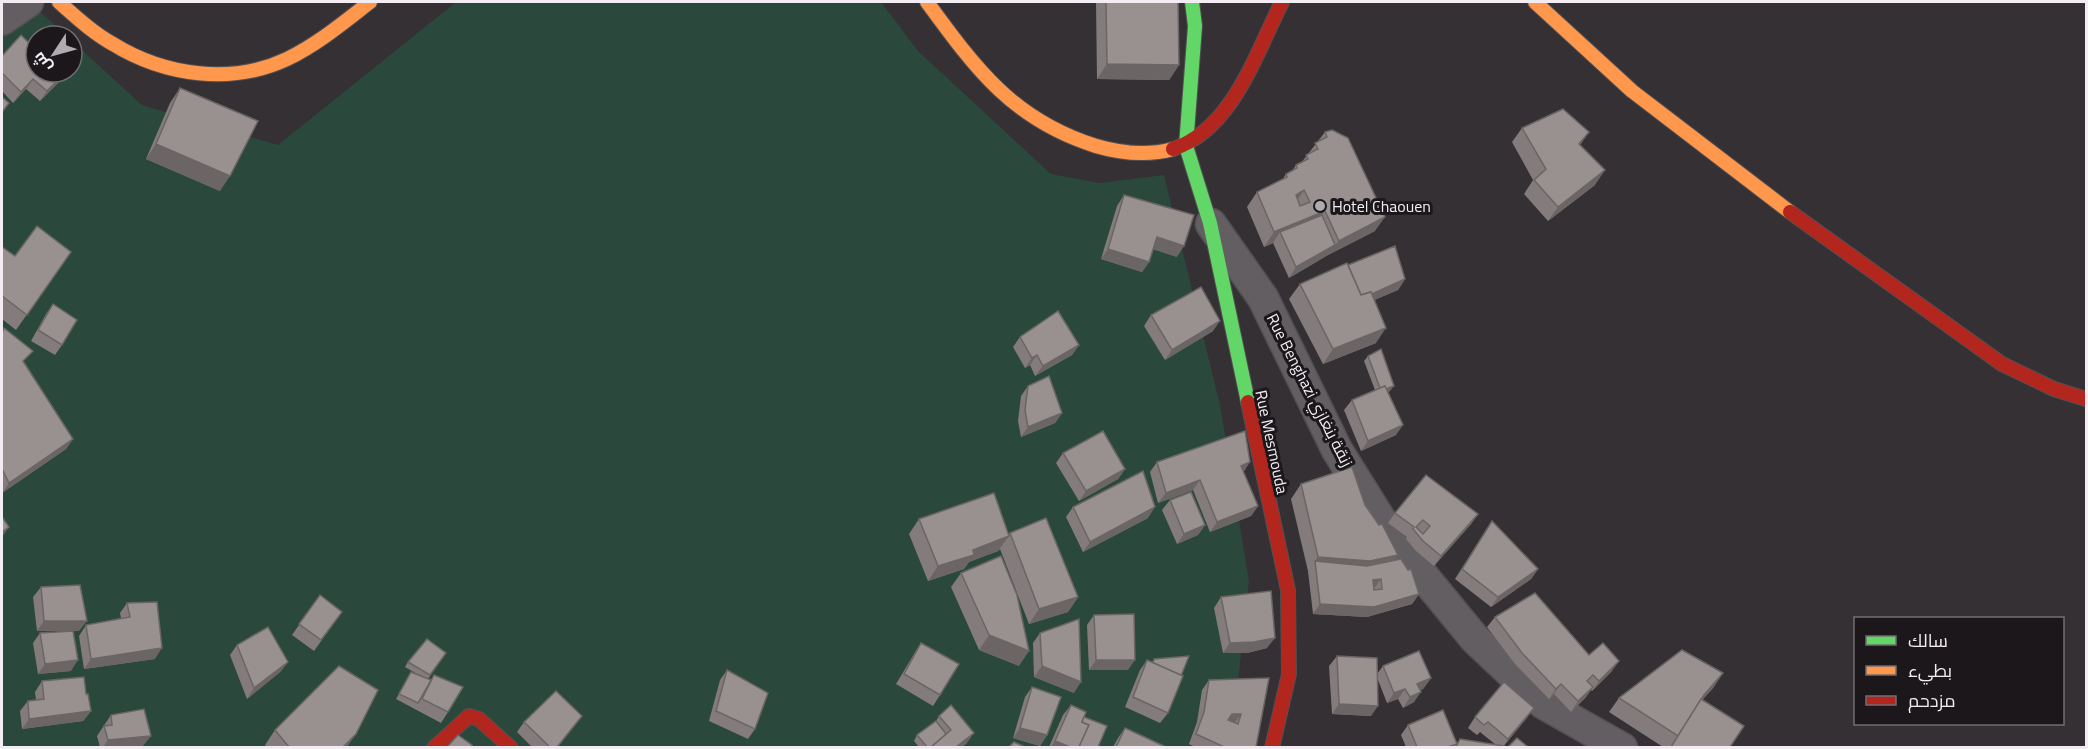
<svg xmlns="http://www.w3.org/2000/svg" width="2088" height="749" viewBox="0 0 2088 749" font-family="'Titillium Web',Cairo,sans-serif">
<rect width="100%" height="100%" fill="#343034"/>
<path fill="#2a483b" d="M2,2H29L67,36H36V72H72V41L142,105L278,145L456,2H881L918,51L1051,174L1099,183L1164,175L1220,405L1249,581L1231,747H2Z"/>
<g fill="none" stroke-linecap="round" stroke-linejoin="round">
<defs>
<g id="street">
<path d="M2,20L28,2"/>
<path d="M1211,224L1263,298L1337,450L1392,538L1475,639L1544,704L1622,748"/>
</g>
<path id="fast" d="M1192,2L1195,26L1186,146L1210,223L1248,402"/>
<g id="slow">
<path d="M59,2C76,17 93,33 113,44C165,76 232,85 287,59C318,44 344,22 370,2"/>
<path d="M927,2C976,69 1013,120 1096,146C1120,153 1148,156 1173,149"/>
<path d="M1535,2L1632,91L1790,212"/>
</g>
<g id="jam">
<path d="M1173,149C1233,129 1256,53 1282,2"/>
<path d="M1790,212L2002,364L2054,389L2086,399"/>
<path d="M1248,402L1288,590L1289,674L1272,748"/>
<path d="M434,748L469,716L479,719L511,748"/>
</g>
</defs>
<use href="#street" stroke="#534f53" stroke-width="33"/>
<use href="#fast" stroke="#534f53" stroke-width="16"/>
<use href="#slow" stroke="#534f53" stroke-width="16"/>
<use href="#jam" stroke="#534f53" stroke-width="16"/>
<use href="#street" stroke="#625e61" stroke-width="30"/>
<use href="#fast" stroke="#63d668" stroke-width="14"/>
<use href="#slow" stroke="#ff974d" stroke-width="14"/>
<use href="#jam" stroke="#b3261e" stroke-width="14"/>
</g>
<g fill="#847c7c">
<path d="M1096,2H1178L1179,65L1169,80L1097,79Z"/>
<path d="M2,56L36,72L65,73L58,83L40,101L26,89L13,103L2,91Z"/>
<path d="M180,88L220,191L146,159L170,103Z"/>
<path d="M1522,128L1589,132L1580,145L1595,185L1548,221L1524,194L1533,180L1512,142Z"/>
<path d="M1325,132L1375,231L1328,255L1289,278L1273,243L1264,247L1247,207L1257,192L1282,180L1286,174L1292,171L1296,165L1301,163Z"/>
<path d="M1124,195L1177,257L1153,249L1149,262L1142,272L1101,259L1117,206Z"/>
<path d="M2,247L15,256L71,252L16,330L2,319Z"/>
<path d="M1348,265L1405,279L1398,290L1374,300L1376,343L1323,364L1289,299L1300,284Z"/>
<path d="M53,304L62,345L55,355L31,341L46,314Z"/>
<path d="M1151,315L1213,331L1165,360L1144,326Z"/>
<path d="M2,332L24,363L73,439L66,449L2,493Z"/>
<path d="M1020,337L1079,345L1072,355L1035,376L1030,365L1025,368L1013,347Z"/>
<path d="M1368,356L1390,391L1388,392L1396,435L1361,451L1344,410L1352,400L1375,390L1364,361Z"/>
<path d="M1028,386L1062,413L1055,423L1021,437L1018,421L1021,396Z"/>
<path d="M1063,453L1125,469L1118,479L1079,501L1056,463Z"/>
<path d="M1157,462L1243,472L1258,506L1251,516L1210,532L1193,490L1158,503L1150,472Z"/>
<path d="M1301,484L1365,505L1395,560L1419,594L1412,604L1367,617L1313,614L1308,571L1291,499Z"/>
<path d="M1170,500L1205,525L1198,535L1177,544L1162,510Z"/>
<path d="M1073,507L1148,518L1083,552L1066,517Z"/>
<path d="M1395,513L1478,514L1471,524L1434,566L1416,551L1406,539L1407,537L1388,523Z"/>
<path d="M919,519L1008,536L1010,533L1078,597L1068,612L1029,624L1000,549L998,551L969,562L964,569L928,581L909,534Z"/>
<path d="M1492,521L1538,569L1531,579L1491,607L1455,579Z"/>
<path d="M961,573L1019,666L979,650L951,587Z"/>
<path d="M41,587L79,631H37L33,597Z"/>
<path d="M320,595L342,612L314,651L292,635Z"/>
<path d="M1221,597L1267,648L1247,653H1223L1214,608Z"/>
<path d="M127,603L155,659L84,669L79,636L86,625L121,618L120,613Z"/>
<path d="M1094,615L1128,670H1089L1087,625Z"/>
<path d="M1495,617L1589,655L1612,671L1592,691L1591,690L1586,697L1571,712L1554,694L1549,699L1515,664L1487,627Z"/>
<path d="M40,633L71,671L38,674L33,643Z"/>
<path d="M1040,633L1074,693L1034,677L1033,643Z"/>
<path d="M921,643L940,695L933,706L896,684L914,654Z"/>
<path d="M237,645L288,662L280,672L247,699L230,655Z"/>
<path d="M446,653L428,679L431,680L434,675L448,712L441,723L396,699L411,672L417,674L405,667L408,662Z"/>
<path d="M1337,656L1377,674L1383,666L1431,678L1423,689L1420,690L1414,702L1403,708L1398,699L1387,703L1378,680L1371,716L1332,714L1329,666Z"/>
<path d="M1154,659L1168,713L1160,723L1125,707L1140,670L1147,660L1152,662Z"/>
<path d="M727,670L755,729L748,739L709,721L720,680Z"/>
<path d="M1723,673L1713,688L1702,700L1730,747H1663L1609,712L1619,698Z"/>
<path d="M1269,678L1256,747H1195L1189,744L1197,722L1202,690L1209,680Z"/>
<path d="M42,681L86,694L91,711L83,721L22,729L20,711L28,701L36,700L35,692Z"/>
<path d="M1032,687L1047,735L1040,746L1013,738L1025,697Z"/>
<path d="M1071,705L1084,717L1098,747H1049L1063,715Z"/>
<path d="M1534,708L1503,747H1406L1401,735L1408,725L1457,744L1460,739L1496,745L1480,732L1477,735L1468,728L1475,717Z"/>
<path d="M111,715L143,746L133,747H100L97,736Z"/>
<path d="M582,716L558,747H532L517,732L524,722Z"/>
<path d="M939,716L967,743L962,747H919L914,741L917,735L936,721Z"/>
<path d="M1125,728L1166,747H1113L1118,738Z"/>
<path d="M275,730L347,747H267L265,745Z"/>
</g>
<g fill="#6b6565">
<path d="M1107,64L1179,65L1169,80L1097,79Z"/>
<path d="M65,73L58,83L40,101L47,91Z"/>
<path d="M33,79L26,89L13,103L21,92Z"/>
<path d="M156,144L230,176L220,191L146,159Z"/>
<path d="M1605,170L1595,185L1548,221L1558,207Z"/>
<path d="M1304,190L1294,205L1296,195Z"/>
<path d="M1325,211L1315,225L1280,232L1273,243L1264,247L1274,232Z"/>
<path d="M1385,217L1375,231L1328,255L1289,278L1296,267L1335,245L1339,241Z"/>
<path d="M1157,237L1184,246L1177,257L1149,248Z"/>
<path d="M1108,249L1149,262L1142,272L1101,259Z"/>
<path d="M1405,279L1398,290L1351,310L1358,300Z"/>
<path d="M1220,321L1213,331L1165,360L1172,350Z"/>
<path d="M1386,328L1376,343L1323,364L1333,349Z"/>
<path d="M1079,345L1072,355L1035,376L1043,366Z"/>
<path d="M1037,355L1030,365L1025,368L1032,358Z"/>
<path d="M1394,386L1390,391L1377,396L1381,391Z"/>
<path d="M1062,413L1055,423L1021,437L1028,427Z"/>
<path d="M1403,425L1396,435L1361,451L1368,441Z"/>
<path d="M73,439L66,449L2,493L9,483Z"/>
<path d="M1250,462L1243,473L1241,466Z"/>
<path d="M1125,469L1118,479L1079,501L1086,491Z"/>
<path d="M1200,480L1193,490L1158,503L1166,493Z"/>
<path d="M1258,506L1251,516L1210,532L1217,522Z"/>
<path d="M1155,507L1148,518L1083,552L1090,542Z"/>
<path d="M1478,514L1471,524L1434,566L1441,556Z"/>
<path d="M1205,525L1198,535L1177,544L1184,534Z"/>
<path d="M9,527L2,537V532Z"/>
<path d="M1009,536L998,551L969,562L964,569L928,581L938,566L973,550Z"/>
<path d="M1398,555L1388,570L1315,561L1318,557Z"/>
<path d="M1538,569L1531,579L1491,607L1498,597Z"/>
<path d="M1381,579L1374,589L1373,580Z"/>
<path d="M1419,594L1412,604L1367,617L1313,614L1320,604Z"/>
<path d="M1078,597L1068,612L1029,624L1039,609Z"/>
<path d="M44,621H87L79,631H37Z"/>
<path d="M989,635L1029,651L1019,666L979,650Z"/>
<path d="M1275,638L1267,648L1247,653H1223L1230,643Z"/>
<path d="M162,648L155,659L84,669L91,659Z"/>
<path d="M78,660L71,671L38,674L45,664Z"/>
<path d="M1096,660H1135L1128,670H1089Z"/>
<path d="M1619,661L1612,671L1592,691L1599,681Z"/>
<path d="M288,662L280,672L247,699L254,688Z"/>
<path d="M1042,666L1081,682L1074,693L1034,677Z"/>
<path d="M1723,673L1713,688L1697,706L1704,695Z"/>
<path d="M1431,678L1423,689L1410,694L1417,684Z"/>
<path d="M1561,684L1554,694L1549,699L1556,689Z"/>
<path d="M1593,687L1586,697L1571,712L1578,701Z"/>
<path d="M1405,689L1398,699L1387,703L1394,693Z"/>
<path d="M1421,692L1414,702L1403,708L1410,697Z"/>
<path d="M1339,704L1378,706L1371,716L1332,714Z"/>
<path d="M1534,708L1527,718L1503,747L1508,739Z"/>
<path d="M91,711L83,721L22,729L29,719Z"/>
<path d="M1232,714H1241L1234,724L1225,725Z"/>
<path d="M1020,728L1047,735L1040,746L1013,738Z"/>
<path d="M974,733L967,743L962,747H956Z"/>
<path d="M356,734L347,747H343Z"/>
<path d="M151,736L143,746L103,747L108,740Z"/>
<path d="M1055,741L1070,747H1051Z"/>
</g>
<g fill="#999090" stroke="#6b6565" stroke-width="1.5" fill-rule="evenodd">
<path d="M1106,2H1178L1179,65L1107,64Z"/>
<path d="M21,35L36,50V72L65,73L47,91L33,79L21,92L2,73V56Z"/>
<path d="M180,88L258,121L230,176L156,144Z"/>
<path d="M2,97L9,103L2,112Z"/>
<path d="M1563,109L1589,132L1579,144L1605,170L1558,207L1534,180L1546,169L1522,128Z"/>
<path d="M1332,130L1348,138L1385,217L1339,241L1325,211L1274,232L1257,192L1287,177L1286,174L1297,168L1296,165L1308,159L1306,155L1318,149L1315,143L1327,137L1325,132ZM1304,190L1310,202L1300,206L1296,195Z"/>
<path d="M1124,195L1194,215L1184,246L1157,237L1149,262L1108,249Z"/>
<path d="M1322,215L1335,245L1296,267L1280,232Z"/>
<path d="M37,226L71,252L27,315L2,296V247L15,256Z"/>
<path d="M1395,246L1405,279L1372,294L1371,292L1361,295L1348,265Z"/>
<path d="M1347,263L1361,295L1371,292L1386,328L1333,349L1300,284Z"/>
<path d="M1201,287L1220,321L1172,350L1151,315Z"/>
<path d="M53,304L77,320L62,345L38,330Z"/>
<path d="M1058,311L1079,345L1043,366L1037,355L1032,358L1020,337Z"/>
<path d="M4,328L33,351L23,361L73,439L9,483L2,469V333Z"/>
<path d="M1381,349L1394,386L1386,389L1385,386L1380,388L1368,356Z"/>
<path d="M1049,376L1062,413L1028,427L1025,410L1028,386Z"/>
<path d="M1385,386L1403,425L1368,441L1352,400Z"/>
<path d="M1103,431L1125,469L1086,491L1063,453Z"/>
<path d="M1245,431L1250,462L1241,466L1258,506L1217,522L1200,480L1166,493L1157,462Z"/>
<path d="M1352,467L1365,505L1379,525L1382,524L1398,555L1370,561L1318,557L1301,484Z"/>
<path d="M1143,471L1155,507L1090,542L1073,507Z"/>
<path d="M1426,475L1478,514L1441,556L1423,541L1413,529L1414,527L1395,513ZM1423,520L1430,526L1423,534L1416,527Z"/>
<path d="M1191,492L1205,525L1184,534L1170,500Z"/>
<path d="M994,493L1009,536L973,550L974,555L938,566L919,519Z"/>
<path d="M2,517L9,527L2,532Z"/>
<path d="M1046,518L1078,597L1039,609L1010,533Z"/>
<path d="M1492,521L1538,569L1498,597L1462,569Z"/>
<path d="M1001,556L1017,595L1029,651L989,635L961,573Z"/>
<path d="M1401,559L1408,570L1411,569L1419,594L1374,607L1320,604L1315,561L1367,566ZM1381,579L1382,589L1374,590L1373,580Z"/>
<path d="M80,585L87,621H44L41,587Z"/>
<path d="M1271,591L1275,638L1254,642L1230,643L1221,597Z"/>
<path d="M1535,593L1589,655L1603,643L1619,661L1599,681L1593,675L1587,681L1593,687L1578,701L1561,684L1556,689L1522,653L1495,617Z"/>
<path d="M320,595L342,612L321,640L299,624Z"/>
<path d="M157,602L162,648L91,659L86,625L130,617L127,603Z"/>
<path d="M1134,614L1135,660H1096L1094,615Z"/>
<path d="M1079,619L1081,682L1042,666L1040,633Z"/>
<path d="M268,627L288,662L254,688L237,645Z"/>
<path d="M73,631L78,660L45,664L40,633Z"/>
<path d="M427,639L446,653L430,675L408,662Z"/>
<path d="M921,643L959,664L940,695L904,674Z"/>
<path d="M1682,650L1723,673L1704,695L1678,736L1619,698Z"/>
<path d="M1419,651L1431,678L1417,684L1421,692L1410,697L1405,689L1394,693L1383,666Z"/>
<path d="M1189,656L1181,676L1153,663L1154,659Z"/>
<path d="M1337,656L1377,658L1378,706L1339,704Z"/>
<path d="M1147,660L1183,676L1168,713L1133,697Z"/>
<path d="M339,666L378,690L356,734L343,747H289L275,730Z"/>
<path d="M727,670L768,693L755,729L716,711Z"/>
<path d="M411,672L431,680L418,703L399,694Z"/>
<path d="M434,675L463,687L448,712L422,699Z"/>
<path d="M84,677L86,694H88L91,711L29,719L28,701L44,699L42,681Z"/>
<path d="M1269,678L1256,747H1224L1196,734L1204,712L1209,680ZM1232,714H1241L1238,724L1228,720Z"/>
<path d="M1504,682L1534,708L1508,739L1488,722L1484,725L1475,717Z"/>
<path d="M1032,687L1061,697L1047,735L1020,728Z"/>
<path d="M556,691L582,716L557,747H550L524,722Z"/>
<path d="M1701,699L1744,726L1730,747H1671Z"/>
<path d="M951,705L974,733L956,747H931L951,730L939,716Z"/>
<path d="M1071,705L1086,712L1082,722L1089,725L1079,747H1070L1055,741Z"/>
<path d="M144,709L151,736L108,740L104,726L112,725L111,715Z"/>
<path d="M1443,710L1457,744L1448,747H1417L1408,725Z"/>
<path d="M1084,717L1107,726L1098,747H1079L1089,725L1082,722Z"/>
<path d="M936,721L946,734L931,747H927L917,735Z"/>
<path d="M1125,728L1166,747H1116Z"/>
<path d="M458,735L472,745L470,747H447Z"/>
<path d="M1517,738L1528,747H1508Z"/>
<path d="M1460,739L1504,746L1503,747H1456Z"/>
<path d="M1014,742L1025,747H1009Z"/>
</g>
<circle fill="#b0abb0" stroke="#1b171b" stroke-width="2" cx="1320" cy="206" r="6"/>
<g text-anchor="middle" stroke-width="6" stroke-linejoin="round" paint-order="stroke">
<g font-size="16" fill="#f3edf3" stroke="#1b171b" text-anchor="start">
<text x="1332" y="212">Hotel Chaouen</text>
</g>
<g font-size="16" fill="#f3edf3" stroke="#1b171b">
<text transform="translate(1310 390) rotate(63)" y="6">Rue Benghazi زنقة بنغازي</text>
<text transform="translate(1272 442) rotate(78)" y="6">Rue Mesmouda</text>
</g>
</g>
<rect width="2088" height="749" fill="none" stroke="#f3edf3" stroke-width="6"/>
<rect x="1854" y="617" width="210" height="108" fill="#1b171b" stroke="#716d71" stroke-width="1.5"/>
<rect x="1866" y="636" width="30" height="9" fill="#63d668" stroke="#716d71" stroke-width="1.5"/>
<text x="1908" y="647" font-size="18" fill="#f3edf3">سالك</text>
<rect x="1866" y="666" width="30" height="9" fill="#ff974d" stroke="#716d71" stroke-width="1.5"/>
<text x="1908" y="677" font-size="18" fill="#f3edf3">بطيء</text>
<rect x="1866" y="696" width="30" height="9" fill="#b3261e" stroke="#716d71" stroke-width="1.5"/>
<text x="1908" y="707" font-size="18" fill="#f3edf3">مزدحم</text>
<g transform="translate(54 54) rotate(234)"><circle r="28" fill="#1b171b" stroke="#716d71" stroke-width="1.5"/>
<path d="M0-4.5L10 22L0 15L-10 22Z" fill="#b0abb0"/>
<text y="-9" font-size="16" font-weight="bold" text-anchor="middle" fill="#f3edf3">ش</text>
</g>
</svg>
